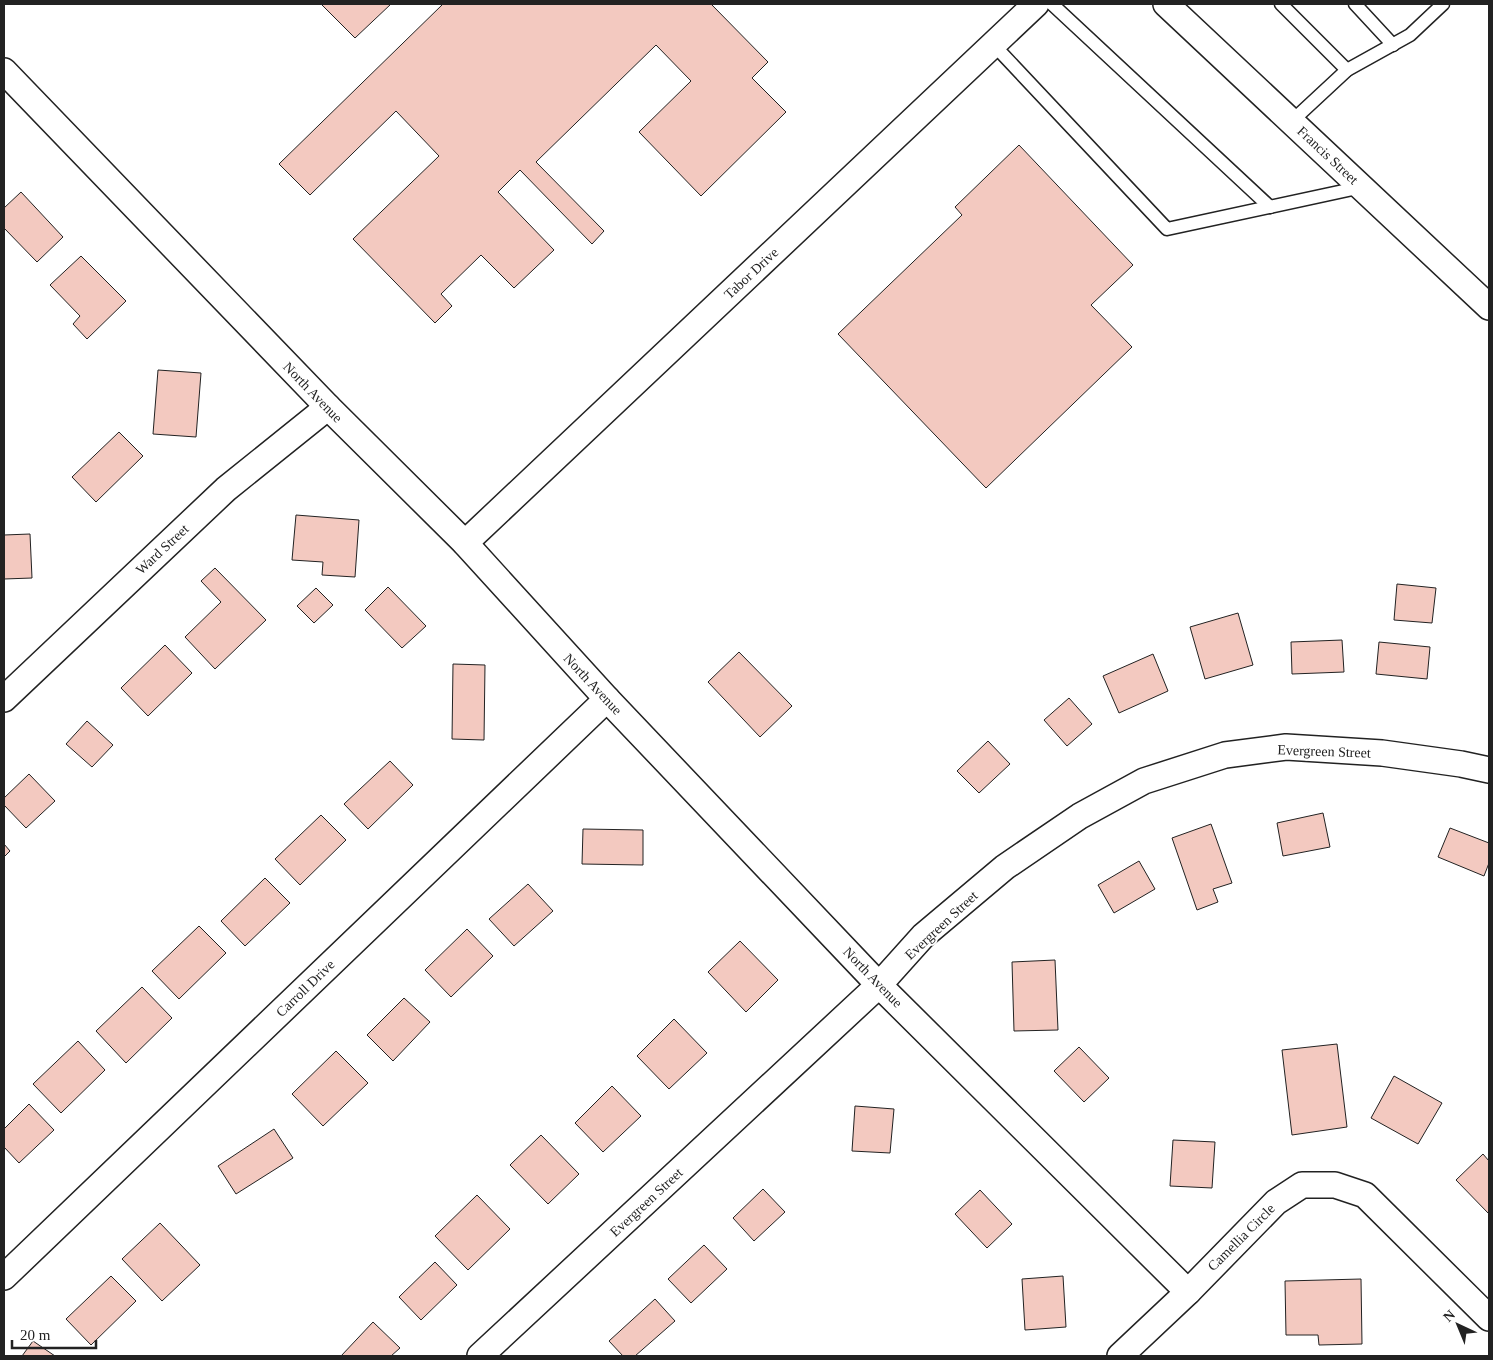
<svg xmlns="http://www.w3.org/2000/svg" width="1493" height="1360" viewBox="0 0 1493 1360" font-family="'Times New Roman',serif">
<rect width="100%" height="100%" fill="#fff"/>
<g fill="#f3c9c0" stroke="#222">
<path d="M321,4H391L355,38Z"/>
<path d="M443,4H711L768,62L752,78L786,112L701,196L639,132L691,81L656,45L536,162L604,231L592,244L520,170L498,192L554,250L514,288L481,255L441,294L452,306L435,323L353,239L439,156L396,111L310,195L279,164Z"/>
<path d="M1019,145L1133,265L1091,305L1132,347L986,488L838,334L962,215L955,207Z"/>
<path d="M21,192L63,237L37,262L4,228V208Z"/>
<path d="M81,256L126,301L87,339L73,324L80,316L50,285Z"/>
<path d="M158,370L201,373L196,437L153,434Z"/>
<path d="M119,432L143,456L96,502L72,477Z"/>
<path d="M296,515L359,520L355,577L322,575L323,562L292,560Z"/>
<path d="M30,534L32,578L4,579V535Z"/>
<path d="M215,568L266,620L215,669L185,637L221,602L201,581Z"/>
<path d="M1397,584L1436,588L1432,623L1394,620Z"/>
<path d="M388,587L426,626L402,648L365,610Z"/>
<path d="M316,588L333,605L314,623L297,606Z"/>
<path d="M1238,613L1253,665L1205,679L1190,627Z"/>
<path d="M1342,640L1344,672L1292,674L1291,642Z"/>
<path d="M1379,642L1430,647L1427,679L1376,674Z"/>
<path d="M165,645L192,673L148,716L121,688Z"/>
<path d="M739,652L792,706L760,737L708,682Z"/>
<path d="M1153,654L1168,691L1119,713L1103,676Z"/>
<path d="M453,664L485,665L484,740L452,739Z"/>
<path d="M1069,698L1092,724L1067,746L1044,720Z"/>
<path d="M87,721L113,745L92,767L66,744Z"/>
<path d="M988,741L1010,764L979,793L957,771Z"/>
<path d="M390,761L413,785L368,829L344,804Z"/>
<path d="M29,774L55,801L26,828L4,805V798Z"/>
<path d="M1323,813L1330,847L1283,856L1277,823Z"/>
<path d="M321,815L346,840L300,885L275,859Z"/>
<path d="M1211,824L1232,883L1213,889L1218,902L1197,910L1172,838Z"/>
<path d="M1450,828L1489,843V863L1484,876L1438,857Z"/>
<path d="M583,829L643,830V865L582,864Z"/>
<path d="M4,844L10,851L4,857Z"/>
<path d="M1139,861L1155,889L1114,913L1098,885Z"/>
<path d="M265,878L290,903L245,946L221,921Z"/>
<path d="M528,884L553,911L514,946L489,919Z"/>
<path d="M199,926L226,953L179,999L152,971Z"/>
<path d="M467,929L493,956L451,997L425,970Z"/>
<path d="M740,941L778,980L746,1012L708,972Z"/>
<path d="M1055,960L1058,1030L1014,1031L1012,962Z"/>
<path d="M142,987L172,1018L126,1063L96,1031Z"/>
<path d="M404,998L430,1022L393,1061L367,1035Z"/>
<path d="M674,1019L707,1053L669,1089L637,1056Z"/>
<path d="M78,1041L105,1070L61,1113L33,1084Z"/>
<path d="M1337,1044L1347,1127L1292,1135L1282,1050Z"/>
<path d="M1079,1047L1109,1078L1084,1102L1054,1071Z"/>
<path d="M336,1051L368,1083L323,1126L292,1094Z"/>
<path d="M1394,1076L1442,1103L1418,1144L1371,1118Z"/>
<path d="M612,1086L641,1116L603,1152L575,1123Z"/>
<path d="M29,1104L54,1130L19,1163L4,1147V1129Z"/>
<path d="M855,1106L894,1109L890,1153L852,1151Z"/>
<path d="M274,1129L293,1158L236,1194L218,1166Z"/>
<path d="M541,1135L579,1174L548,1204L510,1165Z"/>
<path d="M1173,1140L1215,1142L1212,1188L1170,1186Z"/>
<path d="M1483,1154L1489,1161V1214L1456,1180Z"/>
<path d="M763,1189L785,1212L754,1241L733,1218Z"/>
<path d="M980,1190L1012,1224L987,1248L955,1214Z"/>
<path d="M477,1195L510,1229L468,1270L435,1236Z"/>
<path d="M160,1223L200,1265L162,1301L122,1259Z"/>
<path d="M704,1245L727,1269L691,1303L668,1279Z"/>
<path d="M435,1262L457,1285L421,1320L399,1297Z"/>
<path d="M111,1276L136,1301L91,1345L66,1319Z"/>
<path d="M1063,1276L1066,1327L1025,1330L1022,1279Z"/>
<path d="M1361,1279L1362,1344L1319,1345L1318,1335H1286L1285,1281Z"/>
<path d="M655,1299L675,1321L635,1356H623L609,1341Z"/>
<path d="M373,1322L400,1348L391,1356H341Z"/>
<path d="M33,1341L55,1356H22Z"/>
</g>
<g fill="none" stroke-linecap="round" stroke-linejoin="round">
<defs>
<g id="service">
<path d="M1052,4L1270,207"/>
<path d="M1281,4L1347,70"/>
<path d="M1355,4L1393,45"/>
<path d="M993,44L1167,229L1362,187"/>
<path d="M1291,122L1347,70L1410,35L1443,4"/>
</g>
<g id="minor">
<path d="M1166,4L1489,307"/>
<path d="M4,71L328,407L465,543L607,699L879,985L1188,1292"/>
<path d="M465,543L1036,4"/>
<path d="M4,699L226,489L328,407"/>
<path d="M4,1277L607,699"/>
<path d="M480,1356L879,985L923,936L1005,867L1080,816L1144,781L1225,755L1286,747L1382,753L1461,764L1489,770"/>
<path d="M1120,1356L1188,1292L1276,1202L1302,1185H1335L1365,1195L1489,1318"/>
</g>
</defs>
<use href="#service" stroke="#222" stroke-width="15"/>
<use href="#minor" stroke="#222" stroke-width="28"/>
<use href="#service" stroke="#fff" stroke-width="12"/>
<use href="#minor" stroke="#fff" stroke-width="25"/>
</g>
<g text-anchor="middle" stroke-width="4" stroke-linejoin="round" paint-order="stroke">
<g font-size="14" fill="#222" stroke="#fff">
<text transform="translate(1328 155) rotate(43)" y="5">Francis Street</text>
<text transform="translate(751 273) rotate(-43)" y="5">Tabor Drive</text>
<text transform="translate(313 392) rotate(46)" y="5">North Avenue</text>
<text transform="translate(162 549) rotate(-43)" y="5">Ward Street</text>
<text transform="translate(593 684) rotate(47)" y="5">North Avenue</text>
<text transform="translate(1324 751) rotate(2)" y="5">Evergreen Street</text>
<text transform="translate(941 925) rotate(-43)" y="5">Evergreen Street</text>
<text transform="translate(873 977) rotate(46)" y="5">North Avenue</text>
<text transform="translate(305 988) rotate(-44)" y="5">Carroll Drive</text>
<text transform="translate(646 1202) rotate(-43)" y="5">Evergreen Street</text>
<text transform="translate(1241 1237) rotate(-45)" y="5">Camellia Circle</text>
</g>
</g>
<rect width="1493" height="1360" fill="none" stroke="#222222" stroke-width="10"/>
<g transform="translate(1458 1325) rotate(316)" stroke="#ffffff" stroke-width="4" paint-order="stroke">
<path d="M0-4L9 19L0 12L-9 19Z" fill="#222222"/>
<text y="-8" font-size="14" font-weight="bold" text-anchor="middle" fill="#222222">N</text>
</g>
<path d="M12 1340v8h84v-8" fill="none" stroke="#222222" stroke-width="2.5"/>
<text x="20" y="1340" font-size="15" fill="#222222" stroke="#ffffff" stroke-width="4" paint-order="stroke">20 m</text>
</svg>
